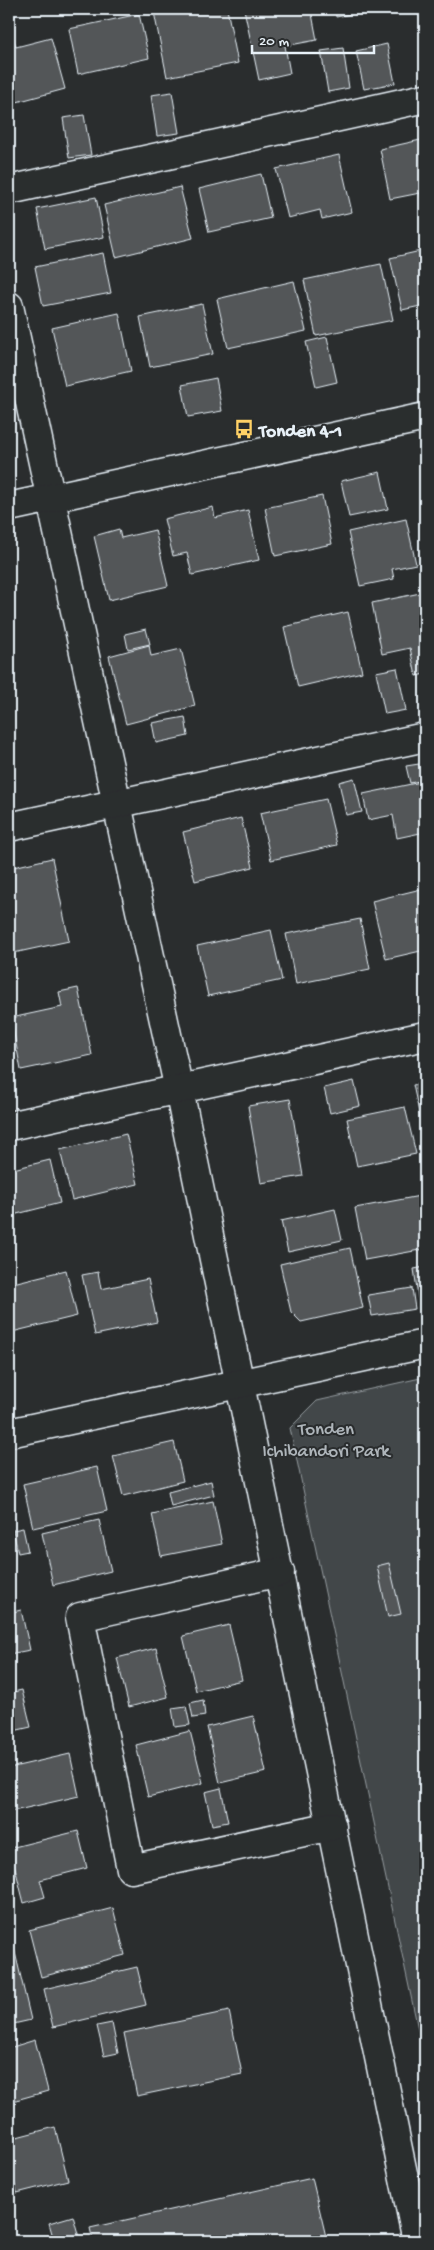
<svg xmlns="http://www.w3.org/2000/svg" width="434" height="2250" viewBox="0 0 434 2250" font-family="'Gochi Hand',sans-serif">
<rect width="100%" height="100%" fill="#2a2d2e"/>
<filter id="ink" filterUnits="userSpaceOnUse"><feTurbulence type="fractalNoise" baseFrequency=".02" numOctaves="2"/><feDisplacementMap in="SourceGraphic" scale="10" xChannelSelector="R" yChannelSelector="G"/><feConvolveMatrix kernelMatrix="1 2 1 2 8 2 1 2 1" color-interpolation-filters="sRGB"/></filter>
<g filter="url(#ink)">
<path fill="#424648" stroke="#959ca0" d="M425,1377V2062L290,1428L317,1401Z"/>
<g fill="#535759" stroke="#e8f1f8">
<path d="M170,9H227L238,63L167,77L154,12Z"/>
<path d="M244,9H311L317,40L285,46L290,73L259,80Z"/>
<path d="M335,9H376L336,17Z"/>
<path d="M139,14L149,58L78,74L69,29Z"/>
<path d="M13,37L16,47L51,38L65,89L13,103L10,94L9,95V38Z"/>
<path d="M387,44L395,83L364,89L356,51Z"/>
<path d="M343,48L349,88L328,92L321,51Z"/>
<path d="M172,92L179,133L157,136L151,95Z"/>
<path d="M84,115L91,155L69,158L63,118Z"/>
<path d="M425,139V210L424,211L420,193L390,199L380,149Z"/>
<path d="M339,155L352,212L322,219L320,210L288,218L276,169Z"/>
<path d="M261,174L271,218L209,232L199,189Z"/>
<path d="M180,187L193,238L116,257L104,205Z"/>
<path d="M96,197L104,237L45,249L37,209Z"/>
<path d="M425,250V305L402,310L390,258Z"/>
<path d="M103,253L111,293L43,306L35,267Z"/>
<path d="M381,264L393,320L316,336L304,280Z"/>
<path d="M294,281L306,331L228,348L217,299Z"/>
<path d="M202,304L213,354L150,367L140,317Z"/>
<path d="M119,313L131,371L65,386L52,328Z"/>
<path d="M327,337L337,382L316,387L306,342Z"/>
<path d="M216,378L222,411L188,417L182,385Z"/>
<path d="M380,472L388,509L349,517L341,481Z"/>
<path d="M322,496L332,544L275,556L265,508Z"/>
<path d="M213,507L215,518L248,510L259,560L192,575L187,553L173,556L164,519Z"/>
<path d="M406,519L416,564L392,569L394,579L360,586L348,532Z"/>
<path d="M119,529L121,538L155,530L168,586L109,600L94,536Z"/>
<path d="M425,592V674L416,676L410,648L382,654L372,603Z"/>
<path d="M348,612L362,672L298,687L284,627Z"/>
<path d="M146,629L150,644L128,649L125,634Z"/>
<path d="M149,645L151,656L181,649L195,706L126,724L109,656Z"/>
<path d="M397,668L406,710L385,714L376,672Z"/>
<path d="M9,716L15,744L9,745Z"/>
<path d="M185,717L188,736L156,743L152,723Z"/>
<path d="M419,764L423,780L410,783L406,766Z"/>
<path d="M354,778L362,812L346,815L339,782Z"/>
<path d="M421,782L425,803V832L397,838L393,815L368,820L363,794Z"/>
<path d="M326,799L337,845L271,860L260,813Z"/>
<path d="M241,818L253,867L195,881L183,832Z"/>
<path d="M52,858L69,941L9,954V868Z"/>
<path d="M425,888V950L386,959L372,901Z"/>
<path d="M360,919L370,969L296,984L286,934Z"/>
<path d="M271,930L282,980L208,996L197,946Z"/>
<path d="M78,988L92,1055L21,1070L11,1018L62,1007L59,992Z"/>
<path d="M354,1081L360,1106L330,1113L324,1088Z"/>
<path d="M425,1083V1140L413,1085Z"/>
<path d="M290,1099L303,1176L261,1183L248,1106Z"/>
<path d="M405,1107L416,1154L357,1166L347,1119Z"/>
<path d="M126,1134L138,1184L72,1200L60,1150Z"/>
<path d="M50,1160L60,1203L9,1216V1170Z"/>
<path d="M420,1196L425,1222V1249L365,1260L355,1208Z"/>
<path d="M335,1209L342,1240L288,1252L281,1221Z"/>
<path d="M350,1248L363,1308L301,1322L291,1312L280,1264Z"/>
<path d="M425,1267V1302L419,1303L414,1269Z"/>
<path d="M66,1270L77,1316L12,1332L9,1317V1284Z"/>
<path d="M98,1272L101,1289L148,1279L157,1322L95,1335L82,1275Z"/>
<path d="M412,1288L415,1309L372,1316L368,1295Z"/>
<path d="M9,1365L14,1392L9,1393Z"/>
<path d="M174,1442L183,1481L123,1496L113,1456Z"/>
<path d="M97,1467L107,1511L33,1528L23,1484Z"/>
<path d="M211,1481L214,1495L171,1506L168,1492Z"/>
<path d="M213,1501L222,1544L161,1556L152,1514Z"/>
<path d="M99,1520L111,1571L53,1585L42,1533Z"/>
<path d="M23,1528L28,1551L18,1553L13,1530Z"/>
<path d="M389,1563L401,1614L388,1617L377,1566Z"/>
<path d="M21,1610L30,1650L9,1654V1613Z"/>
<path d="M229,1625L242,1680L196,1691L183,1636Z"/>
<path d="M156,1648L168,1697L129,1707L117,1658Z"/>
<path d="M22,1690L31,1727L9,1732V1693Z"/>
<path d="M203,1700L205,1716L193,1718L190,1703Z"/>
<path d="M186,1706L190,1725L175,1727L172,1708Z"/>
<path d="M253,1716L266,1772L220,1783L207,1727Z"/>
<path d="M190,1731L203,1783L148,1797L136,1745Z"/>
<path d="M70,1754L79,1796L9,1812V1768Z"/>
<path d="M221,1788L228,1822L212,1825L205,1792Z"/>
<path d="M78,1831L87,1868L40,1880L45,1897L24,1903L10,1848Z"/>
<path d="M113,1908L125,1955L41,1977L29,1930Z"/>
<path d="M9,1927L31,2020L9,2025Z"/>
<path d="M137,1967L146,2005L53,2027L44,1989Z"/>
<path d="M229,2011L242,2074L137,2096L124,2033Z"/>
<path d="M112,2023L118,2053L104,2056L97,2026Z"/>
<path d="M35,2040L48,2091L9,2102V2048Z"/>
<path d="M55,2127L68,2180L17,2193L9,2159V2139Z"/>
<path d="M312,2178L327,2241H93L90,2228Z"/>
<path d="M73,2216L80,2241H36L53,2237L49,2223Z"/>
</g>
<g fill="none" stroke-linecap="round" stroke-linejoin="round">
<defs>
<g id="minor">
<path d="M9,190L425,98"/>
<path d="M9,306L179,1090L417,2241"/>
<path d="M9,507L425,417"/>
<path d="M9,827L425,737"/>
<path d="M9,1126L425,1036"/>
<path d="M9,1433L425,1344"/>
<path d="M280,1572L80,1617L131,1869L332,1826"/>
</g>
</defs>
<use href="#minor" stroke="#e8f1f8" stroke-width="31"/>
<use href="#minor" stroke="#2a2d2e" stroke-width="28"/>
</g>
</g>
<defs>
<symbol id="bus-bare" viewBox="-9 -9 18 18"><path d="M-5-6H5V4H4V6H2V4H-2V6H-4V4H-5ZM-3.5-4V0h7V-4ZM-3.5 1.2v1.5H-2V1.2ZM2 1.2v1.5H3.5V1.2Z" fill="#ffd166" stroke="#2a2d2e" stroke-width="2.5" paint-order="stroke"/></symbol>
</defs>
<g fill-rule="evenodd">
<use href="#bus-bare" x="230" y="415" width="28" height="28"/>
</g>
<g text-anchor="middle" stroke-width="4" stroke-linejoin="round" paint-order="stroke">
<g font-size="19" font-weight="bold" fill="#e8f1f8" stroke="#2a2d2e" text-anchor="start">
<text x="259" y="436">Tonden 4-1</text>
</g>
<g font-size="19" fill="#aeb5ba" stroke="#2a2d2e">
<text x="326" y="1434">Tonden<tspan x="326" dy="22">Ichibandori Park</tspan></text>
</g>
</g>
<rect width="434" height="2250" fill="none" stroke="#2a2d2e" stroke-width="30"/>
<rect x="15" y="15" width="404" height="2220" fill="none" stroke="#e8f1f8" stroke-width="2" filter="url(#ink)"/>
<path d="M252 45v8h122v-8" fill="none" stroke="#e8f1f8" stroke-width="2.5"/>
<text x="259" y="45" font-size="15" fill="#e8f1f8" stroke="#2a2d2e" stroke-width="4" paint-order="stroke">20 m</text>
</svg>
